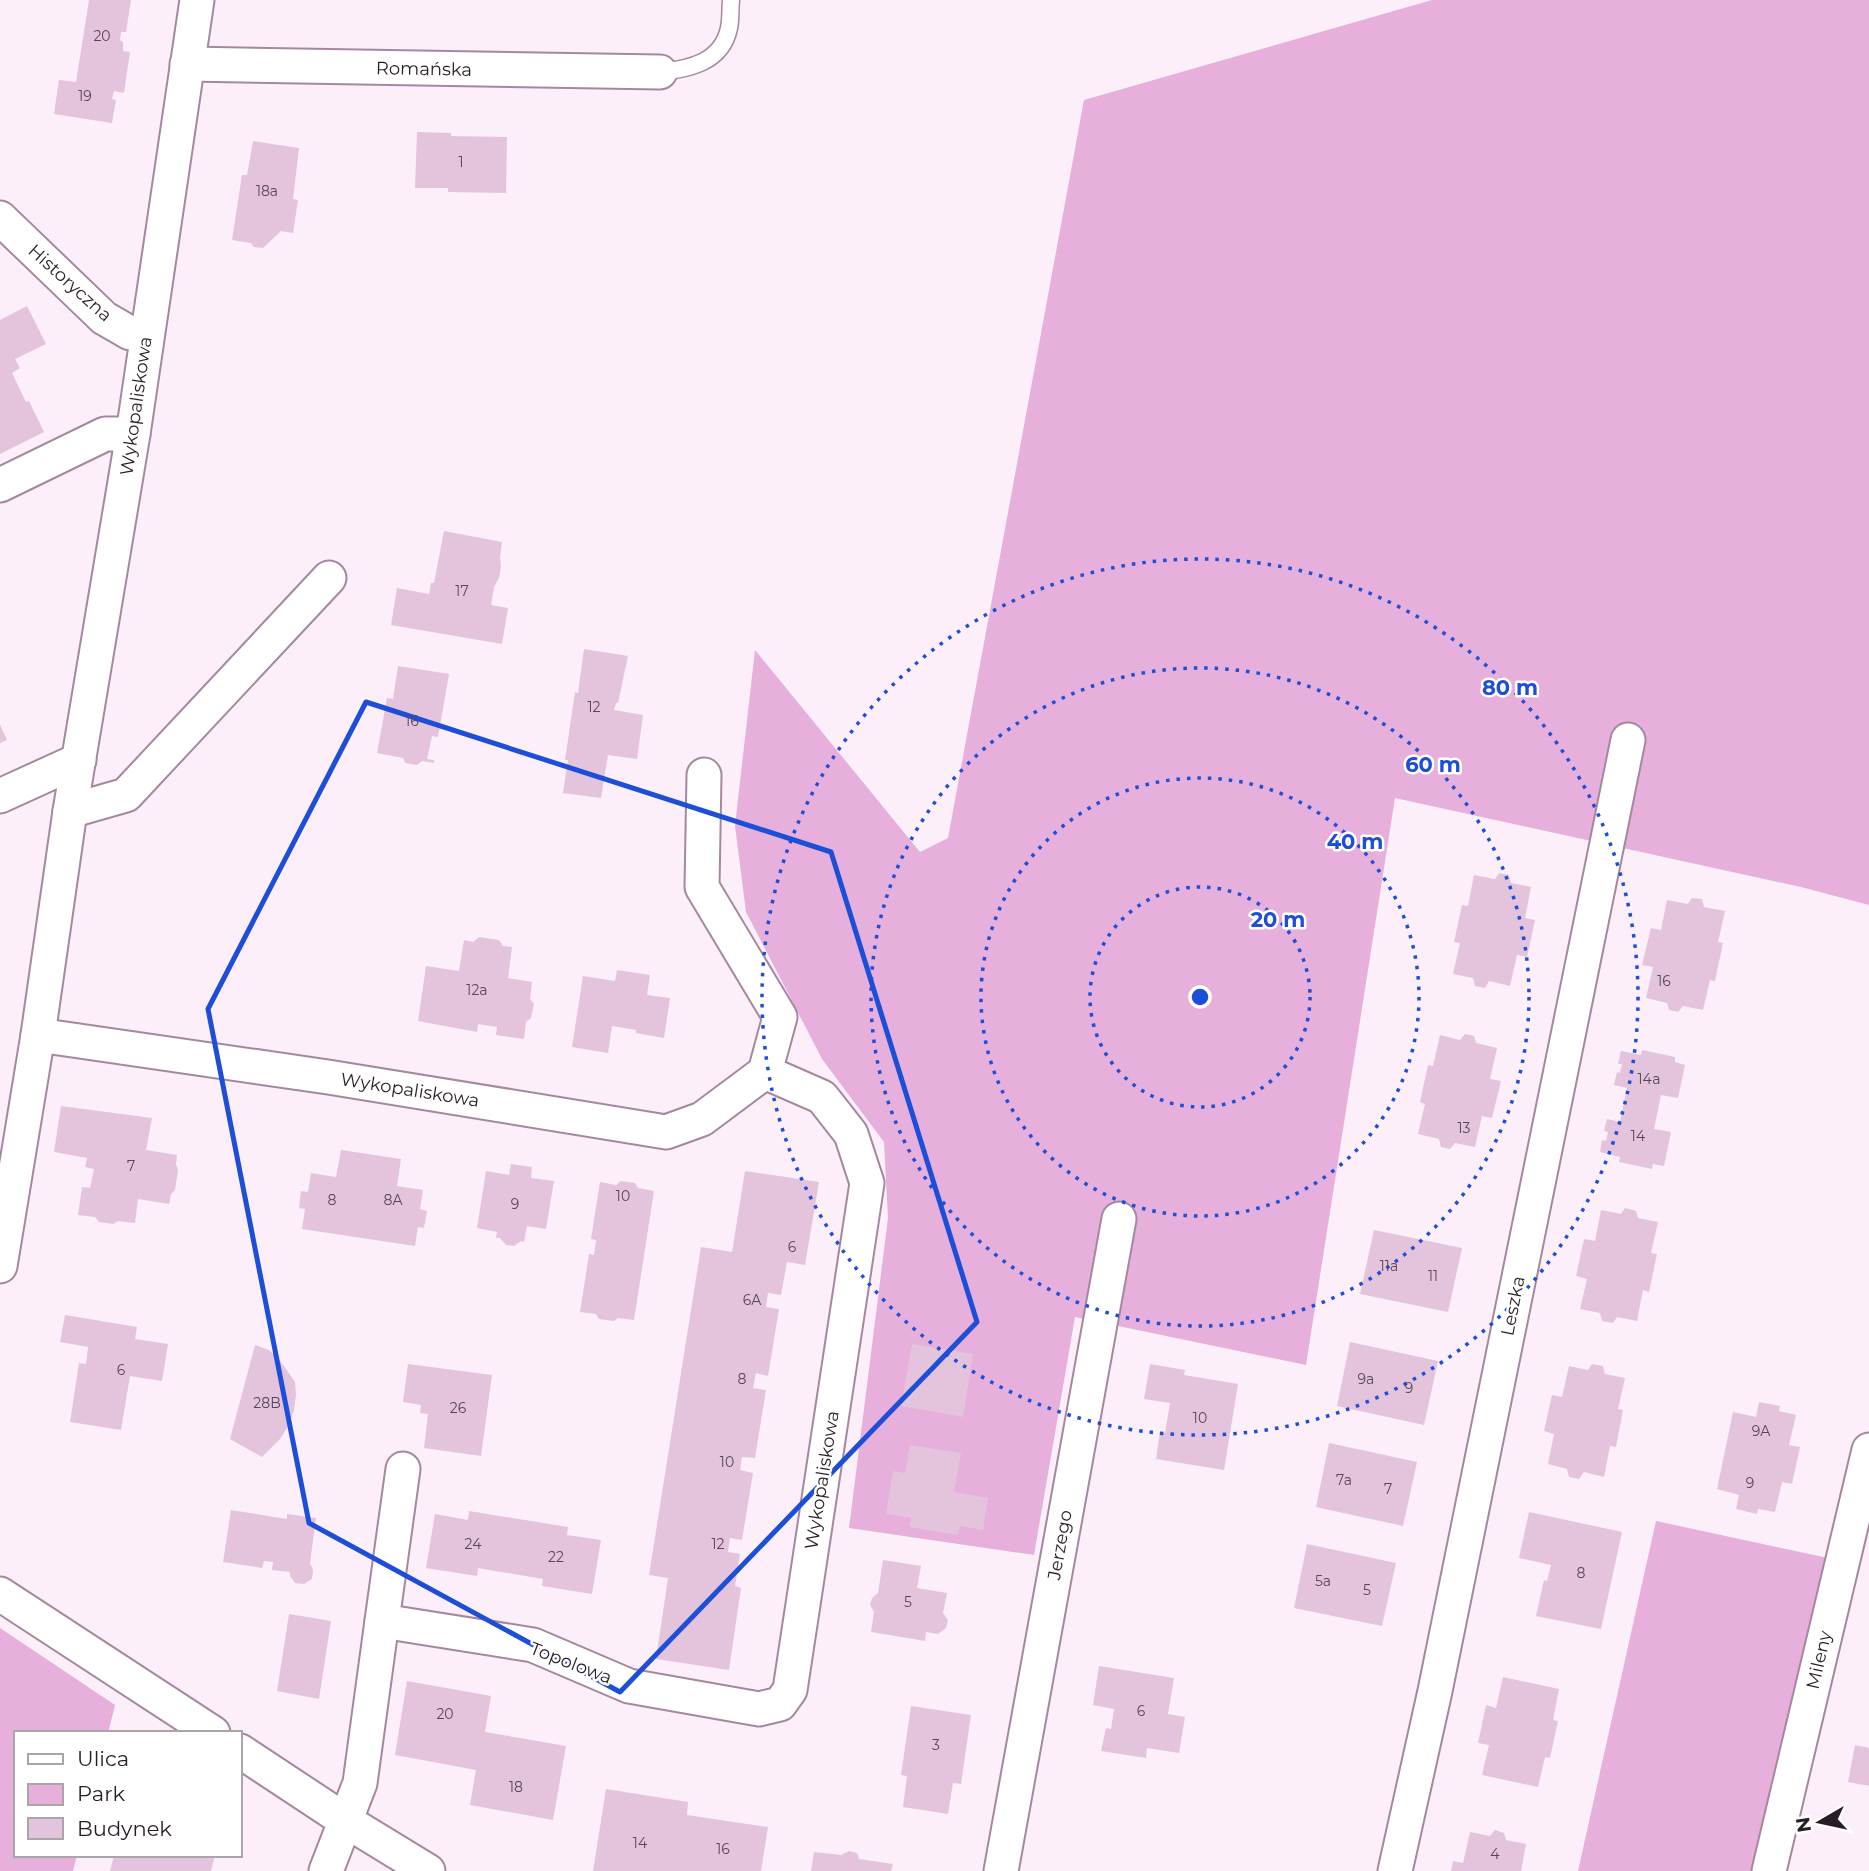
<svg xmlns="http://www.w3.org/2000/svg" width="1869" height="1871" viewBox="0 0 1869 1871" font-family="Montserrat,sans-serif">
<rect width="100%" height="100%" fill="#fceff9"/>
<g fill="#e6afdc">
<path d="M1432,0H1869V905L1801,887L1395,798L1306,1365L1075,1317L1034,1555L849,1528L888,1218L884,1142L822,1059L746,912L735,826L755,650L920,852L948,838L1084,100Z"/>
<path d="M1656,1521L1828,1558L1753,1871H1578Z"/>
<path d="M0,1628L115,1705L108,1733H16V1855H77L73,1871H0Z"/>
</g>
<g fill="#e3c4dc">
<path d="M89,0H131L126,32H121L120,40L123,42V51L130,52L127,72L124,93L114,91L112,99L116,100L112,123L54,114L59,80L76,82Z"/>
<path d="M417,132L451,133V136L507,137L506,193L448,192V188H415Z"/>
<path d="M253,141L299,148L293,199L298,200L293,233L281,231L263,248L254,247L251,243L232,240L242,175H247Z"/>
<path d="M27,306L46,344L15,359L20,368L12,373L26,402L29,401L44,432L0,454V320Z"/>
<path d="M444,531L502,542L500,557L501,567L499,578L494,587L491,605L508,608L502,644L391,625L397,588L429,594L431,583H434Z"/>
<path d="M584,649L628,656L618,703H616L614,710L643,715L637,759L608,755L601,798L563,793L568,760H565L575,692L578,693Z"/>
<path d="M398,666L449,674L438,737L432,736L427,759L434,760V763L422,761L417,765L405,763L403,758L377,753L387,698L393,699Z"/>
<path d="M0,725L7,740L0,743Z"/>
<path d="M1499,873L1509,875L1511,883L1531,887L1525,918L1535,920L1527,957L1517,955L1510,986L1489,981L1485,988L1475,986L1473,978L1453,974L1460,943L1454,942L1462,905L1468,906L1474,875L1495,879Z"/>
<path d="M1692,898L1702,899L1704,907L1725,911L1718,942L1723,943L1715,981L1710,980L1703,1010L1683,1006L1678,1012L1669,1010L1667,1003L1646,998L1653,967L1642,965L1651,928L1661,930L1667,900L1688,904Z"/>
<path d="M479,937L499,940L503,946L512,947L508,978L532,982L530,999L534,1004L531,1018L526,1022L524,1039L496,1035L497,1027L478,1024L477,1032L418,1021L426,966L459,971L464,940L473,942Z"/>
<path d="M617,970L650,975L647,995L670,998L664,1038L636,1033V1030L612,1026L608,1053L572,1047L583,976L615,981Z"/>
<path d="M1465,1034L1474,1036L1476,1043L1497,1048L1490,1079L1501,1081L1492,1118L1482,1116L1475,1147L1455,1143L1450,1149L1441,1147L1439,1139L1418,1134L1425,1104L1420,1102L1428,1065L1433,1066L1440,1035L1460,1040Z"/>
<path d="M1642,1050L1675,1057V1062L1685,1065L1678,1098L1661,1095L1654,1129L1671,1132L1664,1166L1653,1164L1652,1169L1619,1162L1620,1157L1600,1152L1602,1140L1606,1141L1608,1132L1604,1131L1607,1119L1620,1122L1627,1088L1614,1085L1617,1072L1620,1073L1622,1064H1618L1621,1051L1641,1055Z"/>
<path d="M61,1106L152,1118L146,1150L177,1155L176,1164L178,1170L175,1190L171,1194L169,1204L138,1199L135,1223L118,1221L113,1224L99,1222L95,1217L78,1215L82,1187L90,1188L94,1169L85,1167L87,1158L54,1152Z"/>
<path d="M341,1150L401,1159L397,1186L423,1190L420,1209L427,1211L424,1228L418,1227L415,1246L302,1229L305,1209L299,1208L301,1191L308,1192L311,1173L336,1177Z"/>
<path d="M511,1164L532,1167L531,1178L554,1181L546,1229L527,1226L524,1242L521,1241L514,1246L506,1245L500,1238H496L497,1232L477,1228L486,1171L509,1175Z"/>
<path d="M745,1171L819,1182L805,1265L787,1262L781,1295L768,1293L766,1307L779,1309L768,1376L756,1373L753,1388L766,1390L755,1458L742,1457L740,1470L753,1473L742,1540L730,1538L728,1552L740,1554L735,1586L741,1588L729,1670L656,1659L668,1578L649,1575L701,1247L732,1252Z"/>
<path d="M621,1181L635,1183L638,1188L654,1191L634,1320L618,1318L614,1321L599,1319L596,1314L580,1312L589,1254L594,1255L596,1240L591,1239L600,1182L616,1185Z"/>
<path d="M1625,1208L1636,1211L1638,1218L1658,1222L1651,1253L1657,1254L1649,1292L1643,1290L1637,1321L1617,1317L1613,1323L1602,1321L1600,1313L1580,1309L1587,1279L1576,1276L1584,1239L1595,1241L1601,1210L1621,1214Z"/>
<path d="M1374,1230L1462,1248L1448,1312L1360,1294Z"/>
<path d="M65,1315L137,1327L135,1339L168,1344L162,1381L130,1376L121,1430L70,1422L79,1363L86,1364L88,1347L60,1342Z"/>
<path d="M1350,1342L1438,1361L1424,1425L1337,1406Z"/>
<path d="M912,1344L973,1354L963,1417L901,1406Z"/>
<path d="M255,1345L269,1350L279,1359L295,1382L296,1395L294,1410L289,1425L280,1439L262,1457L230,1439Z"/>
<path d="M408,1364L492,1375L481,1456L424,1448L428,1414L420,1413L421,1405L403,1402Z"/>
<path d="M1150,1364L1185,1370L1184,1375L1238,1384L1224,1470L1156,1459L1160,1432L1165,1433L1170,1403L1144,1399Z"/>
<path d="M1592,1364L1603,1366L1605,1374L1625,1378L1618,1409L1623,1410L1616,1447L1610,1446L1604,1477L1584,1472L1579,1479L1569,1477L1567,1469L1548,1464L1554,1434L1544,1431L1552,1395L1562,1397L1569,1366L1588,1370Z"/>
<path d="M1759,1402L1780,1406L1779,1411L1796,1415L1789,1445L1800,1447L1792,1484L1782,1482L1775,1512L1758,1509L1757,1514L1736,1509L1739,1495L1717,1489L1733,1412L1756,1417Z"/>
<path d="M1329,1443L1417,1462L1403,1526L1316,1507Z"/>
<path d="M910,1445L961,1453L954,1492L988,1498L983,1530L960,1526L958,1535L909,1527L911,1518L886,1514L893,1471L905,1473Z"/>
<path d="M231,1510L287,1519V1514L316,1518L310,1563L313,1570L312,1579L304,1584L295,1583L290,1576V1572L272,1570L273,1562L264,1561L262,1568L223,1562Z"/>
<path d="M469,1511L568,1527L567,1535L601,1540L592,1594L542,1586L543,1579L478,1568L477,1576L426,1568L435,1514L468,1520Z"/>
<path d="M1529,1512L1622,1532L1601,1629L1536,1616L1544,1580L1547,1581L1551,1565L1519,1558Z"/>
<path d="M1307,1544L1396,1563L1382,1626L1294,1608Z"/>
<path d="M883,1560L921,1566L917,1588L947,1593L943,1613L948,1620L946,1628L938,1634L926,1632L925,1641L871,1632L874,1612L870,1605L872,1598L878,1593Z"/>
<path d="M289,1614L331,1621L319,1699L277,1691Z"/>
<path d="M1099,1666L1174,1678L1168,1714L1185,1717L1179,1753L1147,1748L1146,1758L1101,1751L1106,1728L1111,1729L1114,1709L1093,1705Z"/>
<path d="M1503,1677L1559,1689L1553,1720L1558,1721L1550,1758L1545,1757L1538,1787L1482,1775L1489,1745L1478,1743L1486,1705L1496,1708Z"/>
<path d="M407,1681L491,1696L485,1732L566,1746L553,1820L470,1805L476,1770L395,1755Z"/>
<path d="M911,1706L971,1715L961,1784L953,1783L948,1814L903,1807L907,1776L901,1775Z"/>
<path d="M1855,1745L1869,1748V1786L1848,1782Z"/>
<path d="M606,1789L688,1802L687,1815L768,1827L761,1871H593Z"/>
<path d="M1495,1830L1504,1833L1506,1840L1526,1844L1521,1871H1451L1453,1861L1463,1863L1470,1832L1490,1836Z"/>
<path d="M849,1851L857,1853L859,1859L893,1864L891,1871H811L814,1852L841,1855Z"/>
<path d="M114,1855H215L211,1871H110Z"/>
</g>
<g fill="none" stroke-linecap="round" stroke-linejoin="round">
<defs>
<path id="lane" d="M660,72C690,69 722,62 729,28C731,19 730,9 731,0"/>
<g id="street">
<path d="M187,64L660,72"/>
<path d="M0,218L104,318L130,333L146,335"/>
<path d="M0,485L105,434H133"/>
<path d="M704,775L702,887L780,1017L765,1072"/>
<path d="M0,796L79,760"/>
<path d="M70,811L126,795L329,578"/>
<path d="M38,1035L328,1077L666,1132L702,1119L765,1072L822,1097L851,1134L867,1183L790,1690L780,1704L759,1709L629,1686L533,1645L382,1621L360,1783L326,1871"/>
<path d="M0,1266L38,1035L70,811L133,434L197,0"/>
<path d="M0,1594L213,1733"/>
<path d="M382,1621L403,1469"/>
<path d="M240,1751L346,1821L428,1871"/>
<path d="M1001,1871L1119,1219"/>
<path d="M1395,1871L1435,1691L1628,740"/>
<path d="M1769,1871L1869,1450"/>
</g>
</defs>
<use href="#lane" stroke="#a5889f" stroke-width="19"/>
<use href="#street" stroke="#a5889f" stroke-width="37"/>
<use href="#lane" stroke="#fff" stroke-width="16"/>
<use href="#street" stroke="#fff" stroke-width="33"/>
</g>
<path fill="none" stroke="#1d4ed8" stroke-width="5" stroke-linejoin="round" d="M366,702L831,852L977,1322L620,1692L309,1523L208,1009Z"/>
<g fill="none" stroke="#1d4ed8" stroke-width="3.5" stroke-dasharray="3.5 7">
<circle cx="1200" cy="997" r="110"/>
<circle cx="1200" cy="997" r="219"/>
<circle cx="1200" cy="997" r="329"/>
<circle cx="1200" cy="997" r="438"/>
</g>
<g text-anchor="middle" stroke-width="5" stroke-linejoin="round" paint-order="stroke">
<g font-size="14" fill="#574754">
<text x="102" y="41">20</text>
<text x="85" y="101">19</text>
<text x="461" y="167">1</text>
<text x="267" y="196">18a</text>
<text x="462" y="596">17</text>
<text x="594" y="712">12</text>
<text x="412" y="726">16</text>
<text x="1664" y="986">16</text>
<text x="477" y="995">12a</text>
<text x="1649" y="1084">14a</text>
<text x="1464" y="1133">13</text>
<text x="1638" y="1141">14</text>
<text x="131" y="1171">7</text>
<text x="623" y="1201">10</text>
<text x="332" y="1205">8</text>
<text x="393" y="1205">8A</text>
<text x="515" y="1209">9</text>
<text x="792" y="1252">6</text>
<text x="1389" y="1271">11a</text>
<text x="1433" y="1281">11</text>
<text x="752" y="1305">6A</text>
<text x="121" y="1375">6</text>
<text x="742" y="1384">8</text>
<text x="1366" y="1384">9a</text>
<text x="1409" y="1393">9</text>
<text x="267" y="1408">28B</text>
<text x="458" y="1413">26</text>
<text x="1200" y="1423">10</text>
<text x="1761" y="1436">9A</text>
<text x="727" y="1467">10</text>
<text x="1344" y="1485">7a</text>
<text x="1750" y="1488">9</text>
<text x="1388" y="1494">7</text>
<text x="473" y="1549">24</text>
<text x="718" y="1549">12</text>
<text x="556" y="1562">22</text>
<text x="1581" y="1578">8</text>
<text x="1323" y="1586">5a</text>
<text x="1367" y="1595">5</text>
<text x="908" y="1607">5</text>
<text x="1141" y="1716">6</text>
<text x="445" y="1719">20</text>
<text x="936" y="1750">3</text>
<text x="516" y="1792">18</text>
<text x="640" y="1848">14</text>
<text x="723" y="1854">16</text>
<text x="1495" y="1859">4</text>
</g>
<g font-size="18" fill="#281d26" stroke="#fff">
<text transform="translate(424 69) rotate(1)" y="6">Romańska</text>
<text transform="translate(70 283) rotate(42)" y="6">Historyczna</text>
<text transform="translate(136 406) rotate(-82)" y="6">Wykopaliskowa</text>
<text transform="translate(410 1090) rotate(9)" y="6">Wykopaliskowa</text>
<text transform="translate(1513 1306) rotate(-79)" y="6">Leszka</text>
<text transform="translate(822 1480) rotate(-81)" y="6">Wykopaliskowa</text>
<text transform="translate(1060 1545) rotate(-80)" y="6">Jerzego</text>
<text transform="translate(1819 1660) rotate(-77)" y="6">Mileny</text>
<text transform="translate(571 1663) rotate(21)" y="6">Topolowa</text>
</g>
</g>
<circle cx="1200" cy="997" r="10" fill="#1d4ed8" stroke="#fff" stroke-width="3.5"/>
<g font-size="21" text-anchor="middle" font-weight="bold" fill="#1d4ed8" stroke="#fff" stroke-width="5" stroke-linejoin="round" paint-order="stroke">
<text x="1510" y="695">80 m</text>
<text x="1433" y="772">60 m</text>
<text x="1355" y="849">40 m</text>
<text x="1278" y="927">20 m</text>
</g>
<rect x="14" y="1731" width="228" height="126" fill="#ffffff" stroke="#a9a5a8" stroke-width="2"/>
<rect x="28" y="1754" width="35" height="10" fill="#ffffff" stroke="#a9a5a8" stroke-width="2"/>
<text x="77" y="1766" font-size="21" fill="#281d26">Ulica</text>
<rect x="28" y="1784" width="35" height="21" fill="#e6afdc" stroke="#a9a5a8" stroke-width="2"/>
<text x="77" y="1801" font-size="21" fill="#281d26">Park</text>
<rect x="28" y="1818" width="35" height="21" fill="#e3c4dc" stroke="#a9a5a8" stroke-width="2"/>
<text x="77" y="1836" font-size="21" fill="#281d26">Budynek</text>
<g transform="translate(1820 1822) rotate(261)" stroke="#ffffff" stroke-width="5" paint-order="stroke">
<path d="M0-5L12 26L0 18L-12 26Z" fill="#281d26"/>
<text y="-10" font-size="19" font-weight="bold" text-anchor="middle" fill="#281d26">N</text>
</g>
</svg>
